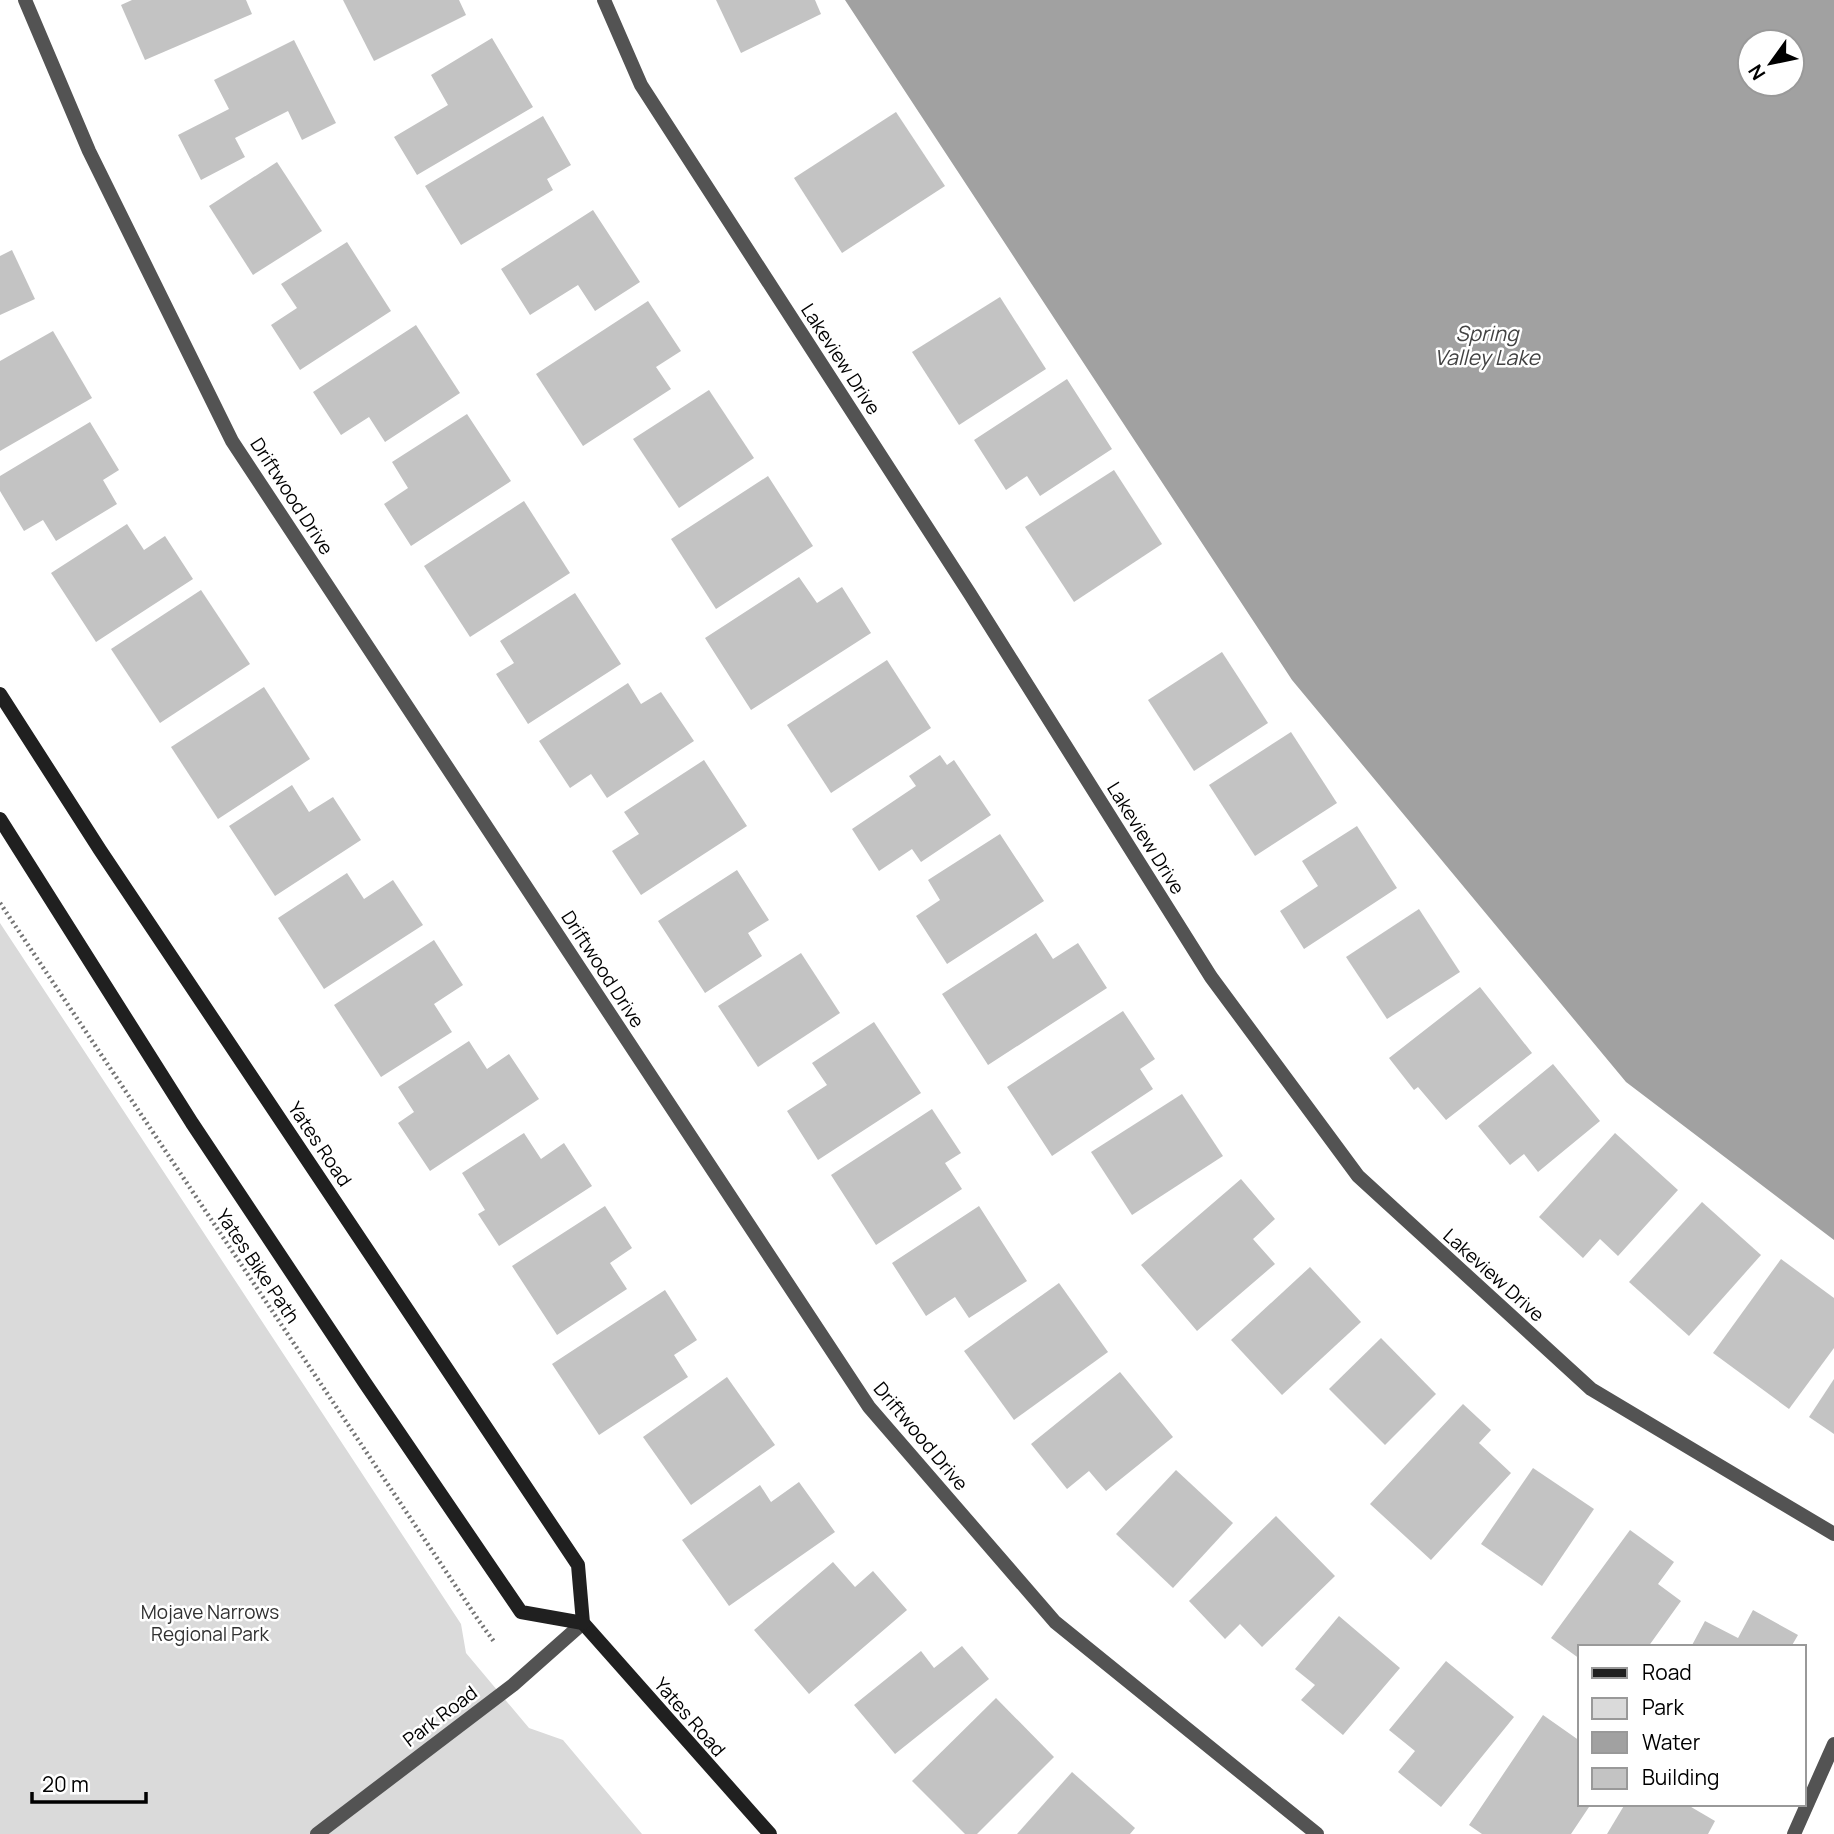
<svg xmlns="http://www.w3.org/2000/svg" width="1834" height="1834" viewBox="0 0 1834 1834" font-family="Manrope,sans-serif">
<rect width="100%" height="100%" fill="#fff"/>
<path fill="#dadada" d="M0,923L461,1624L466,1653L529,1728L563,1740L642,1834H0Z"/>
<path fill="#a1a1a1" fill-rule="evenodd" d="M845,0H1834V1240L1626,1082L1292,680ZM1750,42H1792V84H1750Z"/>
<g fill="#c3c3c3">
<path d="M132,0H246L252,14L145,60L121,5Z"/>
<path d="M343,0H459L466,15L374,61Z"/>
<path d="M716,0H815L821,14L741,53Z"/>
<path d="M492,38L533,107L417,175L394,137L448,105L431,75Z"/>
<path d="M294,40L336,123L302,140L288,111L235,138L245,157L201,180L178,135L229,109L214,80Z"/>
<path d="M896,112L945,186L842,253L794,178Z"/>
<path d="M543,116L571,165L547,179L553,190L461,245L425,186Z"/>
<path d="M277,162L322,231L253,275L209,206Z"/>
<path d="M593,210L640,282L595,311L578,285L530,315L501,269Z"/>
<path d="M347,242L391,311L300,370L271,325L297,308L281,284Z"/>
<path d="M12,250L35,299L0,315V256Z"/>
<path d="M1000,297L1046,369L959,425L912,352Z"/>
<path d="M648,301L681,351L656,367L671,389L583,446L536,374Z"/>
<path d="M416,325L460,393L385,442L369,417L341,435L313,392Z"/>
<path d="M53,331L92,398L0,451V361Z"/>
<path d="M1067,379L1112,449L1040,496L1027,476L1006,490L974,440Z"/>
<path d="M709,390L754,458L679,508L633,439Z"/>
<path d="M467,414L511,481L411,546L384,504L408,488L392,462Z"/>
<path d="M90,422L119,470L103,480L117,504L56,541L43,520L24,531L0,491V476Z"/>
<path d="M1114,470L1162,544L1074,602L1025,527Z"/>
<path d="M768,476L813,546L716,609L671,539Z"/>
<path d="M524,501L570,573L470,637L424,566Z"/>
<path d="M127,524L144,550L165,536L193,579L96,642L51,573Z"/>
<path d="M799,577L817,603L842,587L871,633L751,710L705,638Z"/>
<path d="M201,590L250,664L160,723L111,649Z"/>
<path d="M575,593L621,664L528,724L496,674L514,663L500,641Z"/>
<path d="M1222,652L1268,723L1194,771L1148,700Z"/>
<path d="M887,660L931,728L831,793L787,725Z"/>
<path d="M628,683L641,704L661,692L694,741L607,798L591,774L570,788L539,741Z"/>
<path d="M264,687L310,759L218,819L171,747Z"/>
<path d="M1291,732L1337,803L1255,856L1209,785Z"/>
<path d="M940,755L947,765L954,760L991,815L921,862L912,849L879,871L852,829L916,786L909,776Z"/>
<path d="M704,760L747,826L641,895L612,851L639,834L624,812Z"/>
<path d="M292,785L309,812L333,797L361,840L275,896L229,826Z"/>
<path d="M1357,826L1397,888L1304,949L1280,911L1318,886L1302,861Z"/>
<path d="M1000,834L1044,901L947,964L916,916L940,900L928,880Z"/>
<path d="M737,870L769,920L748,933L762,956L705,993L658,921Z"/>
<path d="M347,873L364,899L393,880L423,925L324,989L278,918Z"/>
<path d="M1419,909L1460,972L1387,1019L1346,957Z"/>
<path d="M1036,933L1053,959L1078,943L1107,988L988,1065L942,994Z"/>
<path d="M434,940L463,985L434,1004L452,1032L381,1077L334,1005Z"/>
<path d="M801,953L840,1013L758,1067L718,1006Z"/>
<path d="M1480,987L1532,1053L1446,1120L1418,1087L1414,1090L1389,1058Z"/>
<path d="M1123,1011L1155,1059L1140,1069L1153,1089L1052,1156L1007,1087Z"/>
<path d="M874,1022L921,1093L818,1160L787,1111L827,1085L812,1063Z"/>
<path d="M469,1041L487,1069L509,1054L539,1099L430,1171L398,1123L414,1112L398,1087Z"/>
<path d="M1553,1064L1600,1121L1538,1172L1524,1154L1510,1165L1478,1126Z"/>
<path d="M1182,1094L1223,1156L1132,1215L1091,1152Z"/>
<path d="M932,1109L961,1153L945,1163L962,1189L876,1245L831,1175Z"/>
<path d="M524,1133L541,1159L564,1143L592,1186L499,1246L478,1214L485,1210L462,1173Z"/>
<path d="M1615,1133L1678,1190L1618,1256L1600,1239L1583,1258L1539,1217Z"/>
<path d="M1241,1179L1275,1219L1253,1239L1275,1264L1197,1331L1141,1265Z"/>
<path d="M1702,1202L1761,1255L1689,1336L1629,1282Z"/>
<path d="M605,1206L632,1248L610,1263L627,1289L557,1335L512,1266Z"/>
<path d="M979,1206L1027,1281L969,1318L955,1297L926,1316L892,1263Z"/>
<path d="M1781,1259L1834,1298V1348L1789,1409L1713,1353Z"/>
<path d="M1310,1267L1361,1322L1282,1395L1231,1340Z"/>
<path d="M1059,1283L1108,1352L1014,1420L964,1351Z"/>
<path d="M665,1290L697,1340L674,1355L688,1377L599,1435L552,1364Z"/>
<path d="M1381,1338L1436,1394L1385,1445L1329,1389Z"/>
<path d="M1120,1372L1173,1437L1106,1491L1089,1471L1067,1489L1031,1444Z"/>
<path d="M727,1377L775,1445L691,1505L643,1437Z"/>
<path d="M1834,1379V1434L1809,1417Z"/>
<path d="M1463,1404L1491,1430L1479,1443L1511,1473L1431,1560L1370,1504Z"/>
<path d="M1533,1468L1594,1509L1542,1586L1481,1544Z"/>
<path d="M1176,1470L1233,1523L1173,1588L1116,1534Z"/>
<path d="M799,1482L835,1532L729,1606L682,1540L760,1485L771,1502Z"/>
<path d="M1276,1516L1335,1576L1262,1647L1240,1624L1225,1639L1189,1601Z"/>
<path d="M1630,1530L1674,1562L1658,1584L1681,1601L1648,1647H1580V1659L1551,1638Z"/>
<path d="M833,1562L855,1587L873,1571L907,1610L809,1694L754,1630Z"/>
<path d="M1753,1610L1798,1635L1791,1647H1691L1705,1621L1738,1638Z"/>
<path d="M1339,1616L1400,1668L1343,1735L1301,1700L1315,1685L1295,1669Z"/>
<path d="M962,1646L989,1679L895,1754L854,1705L921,1651L934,1668Z"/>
<path d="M1446,1661L1514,1717L1441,1807L1398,1772L1415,1751L1389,1730Z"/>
<path d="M996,1698L1054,1757L977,1834H965L912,1781Z"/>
<path d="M1543,1715L1580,1741V1804H1591L1571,1834H1482L1469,1825Z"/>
<path d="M1072,1772L1135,1828L1130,1834H1017Z"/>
<path d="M1625,1804H1686L1715,1821L1708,1834H1607Z"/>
</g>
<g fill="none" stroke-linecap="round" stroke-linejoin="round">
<path stroke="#757575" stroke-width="4.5" stroke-dasharray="2 3.5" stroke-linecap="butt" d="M0,903L479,1621L495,1643"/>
<g stroke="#535353" stroke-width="14">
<path d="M25,0L89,151L232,441L869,1407L1055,1622L1317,1834"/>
<path d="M604,0L641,85L970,594L1211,977L1358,1176L1591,1389L1834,1534"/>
<path d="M317,1834L513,1685L583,1623"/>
</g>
<path stroke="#535353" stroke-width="14" d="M1794,1834L1834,1744"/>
<g stroke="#202020" stroke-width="14">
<path d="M0,694L100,850L578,1565L583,1623L770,1834"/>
<path d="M0,819L192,1123L365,1383L521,1612L583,1623"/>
</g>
</g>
<g text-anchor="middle" stroke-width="5" stroke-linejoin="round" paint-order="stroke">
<g font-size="19" fill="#000" stroke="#fff">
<text transform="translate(841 359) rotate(57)" y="7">Lakeview Drive</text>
<text transform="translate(292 496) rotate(57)" y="7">Driftwood Drive</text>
<text transform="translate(1146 838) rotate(58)" y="7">Lakeview Drive</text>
<text transform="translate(603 969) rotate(57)" y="7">Driftwood Drive</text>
<text transform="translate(320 1144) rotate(56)" y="7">Yates Road</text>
<text transform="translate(258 1266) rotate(56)" y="7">Yates Bike Path</text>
<text transform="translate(1494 1275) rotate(42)" y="7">Lakeview Drive</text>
<text transform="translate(921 1436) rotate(50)" y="7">Driftwood Drive</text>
<text transform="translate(440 1716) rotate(-37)" y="7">Park Road</text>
<text transform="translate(690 1717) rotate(49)" y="7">Yates Road</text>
</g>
<g font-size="19" fill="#313131" stroke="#fff">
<text x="210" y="1619">Mojave Narrows<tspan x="210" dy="22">Regional Park</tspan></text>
</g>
<g font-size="21" font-style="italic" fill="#424242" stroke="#fff">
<text x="1487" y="341">Spring<tspan x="1487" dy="24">Valley Lake</tspan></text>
</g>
</g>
<rect x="1578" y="1645" width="228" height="161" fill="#ffffff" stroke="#999999" stroke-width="2"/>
<rect x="1592" y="1668" width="35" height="10" fill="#202020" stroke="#999999" stroke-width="2"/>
<text x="1642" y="1680" font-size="21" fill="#000000">Road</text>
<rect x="1592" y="1698" width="35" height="21" fill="#dadada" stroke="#999999" stroke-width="2"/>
<text x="1642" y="1715" font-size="21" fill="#000000">Park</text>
<rect x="1592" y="1732" width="35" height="21" fill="#a1a1a1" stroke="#999999" stroke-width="2"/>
<text x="1642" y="1750" font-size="21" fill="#000000">Water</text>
<rect x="1592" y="1768" width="35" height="21" fill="#c3c3c3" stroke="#999999" stroke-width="2"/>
<text x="1642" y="1785" font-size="21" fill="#000000">Building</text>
<g transform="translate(1771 63) rotate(237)"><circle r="33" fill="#ffffff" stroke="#999999" stroke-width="2"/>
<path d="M0-5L12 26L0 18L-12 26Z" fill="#000000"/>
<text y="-10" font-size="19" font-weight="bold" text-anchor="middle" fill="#000000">N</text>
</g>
<path d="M32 1792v10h114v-10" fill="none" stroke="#000000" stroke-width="3.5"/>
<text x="42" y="1792" font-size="21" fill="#000000" stroke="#ffffff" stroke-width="5" paint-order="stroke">20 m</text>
</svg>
